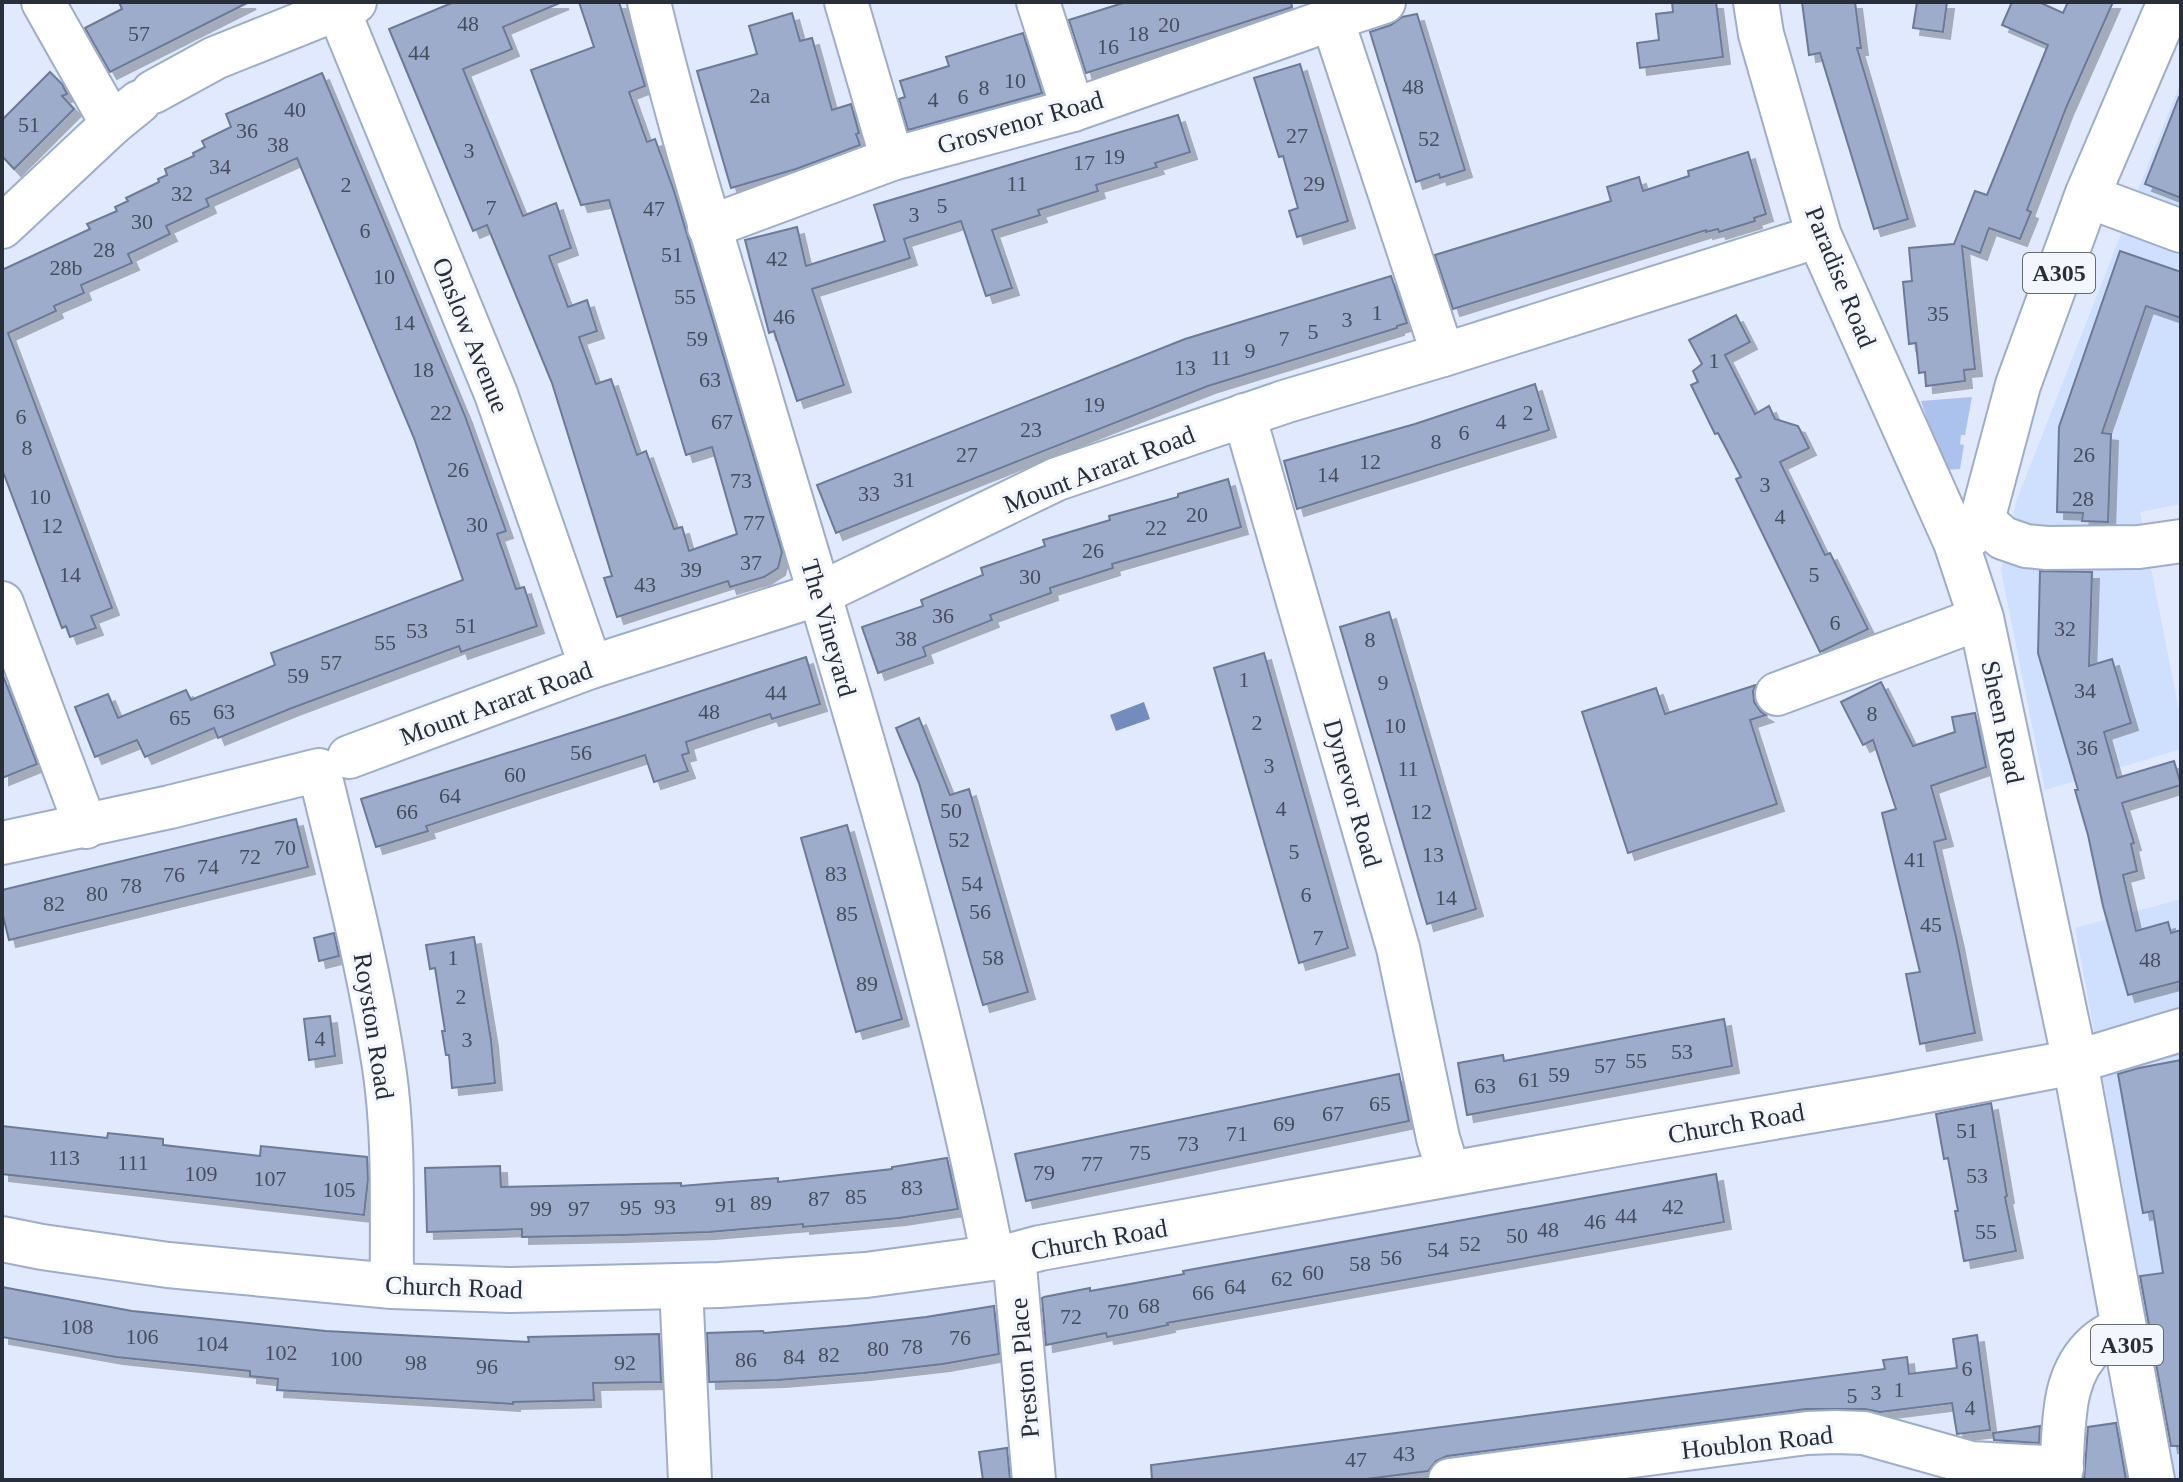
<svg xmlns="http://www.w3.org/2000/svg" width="2183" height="1482" viewBox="0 0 2183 1482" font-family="Georgia,serif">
<defs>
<filter id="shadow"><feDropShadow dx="7" dy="7" stdDeviation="0" flood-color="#0004"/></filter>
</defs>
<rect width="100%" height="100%" fill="#e0e9fd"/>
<g fill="#cfdffe">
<path d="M2181,81V504L2140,512L2181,721V749L2045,790L2001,570L2016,502Z"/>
<path d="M2181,899V1480H2169L2105,1090L2075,928Z"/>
</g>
<path fill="#acc2ee" d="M1972,397L1965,435H1961L1960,444L1964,445L1960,469L1944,470L1921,401Z"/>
<path fill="#748cbd" d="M1144,702L1150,719L1116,731L1110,715Z"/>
<g fill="#9dacca" stroke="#6c7a97" stroke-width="2" filter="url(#shadow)">
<path d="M119,2H249L110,72L85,28L122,9Z"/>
<path d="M454,2H562L503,27L512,49L463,69L523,216L556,203L571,248L549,256L568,307L587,300L597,331L579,337L596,384L611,379L637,455L646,451L674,529L682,527L689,551L737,534L712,447L686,455L609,200L581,205L531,70L594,47L579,2H619L645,86L629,92L647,142L655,139L674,191L782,552L778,568L764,577L730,587L728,581L617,617L604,578L612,576L552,383L487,225L473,231L389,29Z"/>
<path d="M1126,2H1291L1292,7L1086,73L1069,20Z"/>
<path d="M1672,2H1716L1723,57L1640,68L1637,43L1659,40L1656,14L1673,12Z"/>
<path d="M1802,2H1855L1861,48H1857L1908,219L1874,229L1820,53L1809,55Z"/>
<path d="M1917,2H1947L1943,32L1913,28Z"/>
<path d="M2012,2H2039L2063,13L2068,2H2113L2066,108L2027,210L2031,212L2020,239L1989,228L1980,253L1962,246L1975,369L1964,370L1965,381L1926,386L1925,372L1919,373L1916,343L1909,344L1903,282L1912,281L1909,248L1954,244L1975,191L1987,195L2048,45L2002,25Z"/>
<path d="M792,13L800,41L812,38L832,110L851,104L859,133L856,134L860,145L796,169L731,188L697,71L757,54L749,26Z"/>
<path d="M1417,14L1465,170L1440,178L1439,174L1416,182L1370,32L1391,25L1402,17Z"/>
<path d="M1023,33L1042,93L908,130L899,99L905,97L900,81L949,66L946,57Z"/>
<path d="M1300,64L1348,221L1297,237L1289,211L1298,208L1283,156L1279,157L1254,78Z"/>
<path d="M50,72L62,84L67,94L62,96L74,109L14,169L2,156V120Z"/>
<path d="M322,73L465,416L506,531L497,534L516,589L524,587L537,626L461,652L459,646L292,708L218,738L214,728L145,757L137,740L95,757L75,707L108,694L118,718L186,690L191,700L275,665L271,653L463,580L414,438L297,158L206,199L209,206L166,226L170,234L128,254L132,263L81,285L84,293L54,306L56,311L8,333L112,608L91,616L96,628L70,637L66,626L62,628L2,469V270L90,229L87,224L117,211L115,207L128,201L126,198L159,182L158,179L167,175L165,169L194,156L193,153L205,147L202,141L231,127L226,114Z"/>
<path d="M2179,97L2181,98V198L2145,184Z"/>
<path d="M1178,115L1190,152L1155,163L1157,167L1096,185L1098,191L1038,210L1040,215L992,230L1012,288L986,296L961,221L904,239L910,258L812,289L844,385L797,401L774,331L769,333L745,240L797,227L806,266L885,241L874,205Z"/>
<path d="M1748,152L1766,214L1754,218L1755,221L1719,232L1718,229L1706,232V230L1453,309L1435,255L1611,201L1607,187L1639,177L1643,191L1689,176L1688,171Z"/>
<path d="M2120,251L2181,272V318L2146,306L2102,433L2111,434L2108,522L2082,521L2083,513L2057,512L2059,427Z"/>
<path d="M1391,276L1407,323L1397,326V328L1208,386L836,533L817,485L1185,339Z"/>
<path d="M1736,315L1750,342L1725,355L1755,414L1769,406L1775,419L1798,426L1809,448L1780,462L1825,555L1830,553L1868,629L1820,652L1736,479L1741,477L1718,433L1715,434L1691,385L1698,382L1693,371L1702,364L1689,340Z"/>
<path d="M1535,384L1549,430L1297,509L1284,461L1415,424Z"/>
<path d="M1228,479L1241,527L1112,564L1113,568L1050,588L1051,593L990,615L992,620L923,647L926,656L878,673L862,627L923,606L921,600L983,575L981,568L1045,546L1043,540L1110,520L1109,516L1178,497V494Z"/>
<path d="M2040,571L2092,572L2089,666L2112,659L2131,723L2104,732L2117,778L2174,761L2181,785L2122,803L2134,843L2131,844L2137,871L2123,875L2136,931L2168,922L2171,933L2181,930V981L2128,995L2103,906L2088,835L2075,790H2078L2038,653Z"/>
<path d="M1389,612L1476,909L1427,924L1340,627Z"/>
<path d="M1264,653L1348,948L1299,963L1214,668Z"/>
<path d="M806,657L820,704L772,719L770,714L686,742L689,753L682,755L688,771L654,782L645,755L426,826L428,831L376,847L361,799L615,719Z"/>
<path d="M2,673L37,764L2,778Z"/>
<path d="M1881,682L1913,746L1955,732L1952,717L1975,713L1986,767L1931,786L1946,839L1934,842L1957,941L1975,1033L1920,1044L1906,974L1920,972L1882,813L1896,809L1873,740L1863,745L1841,702Z"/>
<path d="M1756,685L1753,691L1754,702L1761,712L1766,715L1750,720L1777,804L1628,853L1582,712L1656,688L1665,714Z"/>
<path d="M919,718L950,795L969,789L1028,992L983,1005L919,783L896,728Z"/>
<path d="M296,819L308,867L9,940L2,912V890Z"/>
<path d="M847,825L902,1019L856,1032L801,838Z"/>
<path d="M334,933L339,956L319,961L314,938Z"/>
<path d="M474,937L491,1040L495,1083L452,1088L449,1055H446L442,1031H445L435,968L430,969L426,945Z"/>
<path d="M330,1016L335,1056L309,1060L304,1019Z"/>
<path d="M1724,1019L1732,1066L1467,1115L1458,1063L1503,1055L1504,1061Z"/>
<path d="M2181,1060V1446H2171L2140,1276L2163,1273L2153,1211L2143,1213L2118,1074L2139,1068Z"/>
<path d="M1399,1074L1409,1121L1026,1201L1015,1154Z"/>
<path d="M1991,1103L2007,1196L2005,1197L2016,1251L1964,1261L1955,1211H1958L1948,1158L1944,1159L1936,1114Z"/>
<path d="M2,1126L107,1138L108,1133L163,1139V1145L260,1156L261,1146L367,1157L368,1179L364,1215L2,1174Z"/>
<path d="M947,1158L958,1209L899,1218L803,1227V1224L709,1232L622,1235L522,1237V1229L427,1232L425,1168L500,1166L501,1187L681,1183V1186L778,1178V1182L892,1169V1167Z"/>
<path d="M1716,1174L1724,1222L1167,1323L1168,1325L1139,1331L1107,1337L1106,1333L1046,1345L1042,1298L1044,1297L1090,1288V1291L1130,1284L1184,1274L1183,1271Z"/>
<path d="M2,1287L132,1311L326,1331L529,1342L528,1337L659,1334L661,1382L593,1383L594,1400L513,1402V1404L277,1390L278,1379L250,1376V1371L116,1357L2,1337Z"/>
<path d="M994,1306L999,1354L943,1364L864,1373L778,1380L709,1382L707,1333L763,1331L764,1333L847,1326L926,1317Z"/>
<path d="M1977,1335L1990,1430L1957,1434L1952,1403L1880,1412L1865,1409H1806L1447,1456L1436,1461L1428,1471L1359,1480H1152L1151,1465L1885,1369L1883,1360L1907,1357L1909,1374L1957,1368L1953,1339Z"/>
<path d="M2116,1423L2126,1480H2084L2088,1427Z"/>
<path d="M2040,1426L2039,1443L1994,1440L1993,1433Z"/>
<path d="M1007,1448L1010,1480H983L979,1452Z"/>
</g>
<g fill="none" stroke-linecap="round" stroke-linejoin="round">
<defs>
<g id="minor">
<path d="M43,2L112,124"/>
<path d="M649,2C681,138 724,271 763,405C847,687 936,969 993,1258"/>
<path d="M846,2L892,159"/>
<path d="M1038,2L1073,110"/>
<path d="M338,9L496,394L591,667"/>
<path d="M1332,19L1384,2"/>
<path d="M153,92L215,58L355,2"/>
<path d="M2087,196L2181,231"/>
<path d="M2,227L112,124L139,102"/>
<path d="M709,227L892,159L1073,110L1332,19L1443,355"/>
<path d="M1244,415L1398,948L1438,1138L1449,1174"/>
<path d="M1982,520L2003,538L2026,546L2047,548L2139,547L2181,541"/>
<path d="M2,603L86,827"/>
<path d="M1777,694L1981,618"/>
<path d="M349,757L591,667L819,594L1057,479L1287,401L1443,355L1819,236"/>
<path d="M2,843L170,807L319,770C343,868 369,967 384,1067C395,1139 391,1214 392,1286"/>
<path d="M2075,1062L2181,1030"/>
<path d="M1014,1255L1034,1480"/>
<path d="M681,1286L690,1480"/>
<path d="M1450,1480L1807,1433L1836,1432L1864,1433L1971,1463L2062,1468"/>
<path d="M2060,1480C2066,1432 2057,1378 2097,1343C2105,1336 2115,1332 2124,1326"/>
</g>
<g id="major">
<path d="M1756,2L1761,34L1819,236L1956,542L1981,618L2075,1062L2152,1480"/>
<path d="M1956,542L1971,534L1982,520L2018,385L2087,196L2170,2"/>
<path d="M2,1239L42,1247L168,1265L392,1286L510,1290L720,1285L866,1275L1014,1255L1040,1248L1627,1142L1884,1098L2075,1062"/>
</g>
</defs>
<use href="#minor" stroke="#9eadcb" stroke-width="46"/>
<use href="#major" stroke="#9eadcb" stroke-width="48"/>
<use href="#minor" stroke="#fff" stroke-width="42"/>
<use href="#major" stroke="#fff" stroke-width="44"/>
</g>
<g text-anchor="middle" stroke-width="7" stroke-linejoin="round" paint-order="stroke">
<g font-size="22" fill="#454e5e">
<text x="468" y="31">48</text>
<text x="1169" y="32">20</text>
<text x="139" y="41">57</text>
<text x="1138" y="41">18</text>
<text x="1108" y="54">16</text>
<text x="419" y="60">44</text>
<text x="1015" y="88">10</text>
<text x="1413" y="94">48</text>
<text x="984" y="95">8</text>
<text x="760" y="103">2a</text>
<text x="963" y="104">6</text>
<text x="933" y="107">4</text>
<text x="295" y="117">40</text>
<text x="29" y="132">51</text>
<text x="247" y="138">36</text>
<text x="1297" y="143">27</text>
<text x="1429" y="146">52</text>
<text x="278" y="152">38</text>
<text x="469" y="158">3</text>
<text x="1114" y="164">19</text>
<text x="1084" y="170">17</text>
<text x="220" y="174">34</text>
<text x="1017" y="191">11</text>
<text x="1314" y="191">29</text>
<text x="346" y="192">2</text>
<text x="182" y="201">32</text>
<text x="942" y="213">5</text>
<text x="491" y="215">7</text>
<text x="654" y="216">47</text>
<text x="914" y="222">3</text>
<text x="142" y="229">30</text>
<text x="365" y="238">6</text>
<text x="104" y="257">28</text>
<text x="672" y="262">51</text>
<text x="777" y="266">42</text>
<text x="66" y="275">28b</text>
<text x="384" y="284">10</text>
<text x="685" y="304">55</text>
<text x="1377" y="320">1</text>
<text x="1938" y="321">35</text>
<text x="784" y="324">46</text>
<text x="1347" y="327">3</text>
<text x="404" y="330">14</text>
<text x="1313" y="339">5</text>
<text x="697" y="346">59</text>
<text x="1284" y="346">7</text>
<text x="1250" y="358">9</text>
<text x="1221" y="365">11</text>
<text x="1714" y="368">1</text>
<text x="1185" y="375">13</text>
<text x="423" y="377">18</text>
<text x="710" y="387">63</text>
<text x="1094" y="412">19</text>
<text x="441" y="420">22</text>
<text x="1528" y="420">2</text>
<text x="21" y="424">6</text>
<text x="722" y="429">67</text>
<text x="1501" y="429">4</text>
<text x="1031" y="437">23</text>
<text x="1464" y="440">6</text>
<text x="1436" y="449">8</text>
<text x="27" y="455">8</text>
<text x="967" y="462">27</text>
<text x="2084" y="462">26</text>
<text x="1370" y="469">12</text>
<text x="458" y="477">26</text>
<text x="1328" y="482">14</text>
<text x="904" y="487">31</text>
<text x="741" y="488">73</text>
<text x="1765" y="492">3</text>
<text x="869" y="501">33</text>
<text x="40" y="504">10</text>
<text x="2083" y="506">28</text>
<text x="1197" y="522">20</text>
<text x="1780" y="524">4</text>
<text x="754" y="530">77</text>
<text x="477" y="532">30</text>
<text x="52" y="533">12</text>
<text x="1156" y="535">22</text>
<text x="1093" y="558">26</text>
<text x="751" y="570">37</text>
<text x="691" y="577">39</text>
<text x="70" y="582">14</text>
<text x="1814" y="582">5</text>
<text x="1030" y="584">30</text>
<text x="645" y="592">43</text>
<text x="943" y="623">36</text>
<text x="1835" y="630">6</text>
<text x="466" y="633">51</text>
<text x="2065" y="636">32</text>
<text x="417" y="638">53</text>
<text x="906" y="646">38</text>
<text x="1370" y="647">8</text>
<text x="385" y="650">55</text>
<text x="331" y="670">57</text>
<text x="298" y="683">59</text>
<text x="1244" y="687">1</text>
<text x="1383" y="690">9</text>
<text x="2085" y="698">34</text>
<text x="776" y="700">44</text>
<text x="224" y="719">63</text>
<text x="709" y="719">48</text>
<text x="1872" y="721">8</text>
<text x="180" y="725">65</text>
<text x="1257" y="730">2</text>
<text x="1395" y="733">10</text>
<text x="2087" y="755">36</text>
<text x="581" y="760">56</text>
<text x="1269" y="773">3</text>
<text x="1408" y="776">11</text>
<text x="515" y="782">60</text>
<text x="450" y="803">64</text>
<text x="1281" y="816">4</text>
<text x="951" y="818">50</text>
<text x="407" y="819">66</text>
<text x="1421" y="819">12</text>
<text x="959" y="847">52</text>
<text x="285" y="855">70</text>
<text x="1294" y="859">5</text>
<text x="1433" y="862">13</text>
<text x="250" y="864">72</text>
<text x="1915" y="867">41</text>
<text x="208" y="874">74</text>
<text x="836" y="881">83</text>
<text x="174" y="882">76</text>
<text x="972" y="891">54</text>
<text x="131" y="893">78</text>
<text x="97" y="901">80</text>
<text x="1306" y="902">6</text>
<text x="1446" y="905">14</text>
<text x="54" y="911">82</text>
<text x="980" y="919">56</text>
<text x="847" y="921">85</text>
<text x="1931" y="932">45</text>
<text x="1318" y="945">7</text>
<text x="453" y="965">1</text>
<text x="993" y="965">58</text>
<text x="2150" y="967">48</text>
<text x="867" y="991">89</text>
<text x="461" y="1004">2</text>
<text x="320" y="1046">4</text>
<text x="467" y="1047">3</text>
<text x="1682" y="1059">53</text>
<text x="1636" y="1068">55</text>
<text x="1605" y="1073">57</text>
<text x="1559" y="1082">59</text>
<text x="1529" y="1087">61</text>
<text x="1485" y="1093">63</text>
<text x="1380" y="1111">65</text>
<text x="1333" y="1121">67</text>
<text x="1284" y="1131">69</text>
<text x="1967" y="1138">51</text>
<text x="1237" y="1141">71</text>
<text x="1188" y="1151">73</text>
<text x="1140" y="1160">75</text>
<text x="64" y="1165">113</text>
<text x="133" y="1170">111</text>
<text x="1092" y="1171">77</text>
<text x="1044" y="1180">79</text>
<text x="201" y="1181">109</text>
<text x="1977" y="1183">53</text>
<text x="270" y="1186">107</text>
<text x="912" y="1195">83</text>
<text x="339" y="1197">105</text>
<text x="856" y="1204">85</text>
<text x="819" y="1206">87</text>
<text x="761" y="1210">89</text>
<text x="726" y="1212">91</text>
<text x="665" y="1214">93</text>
<text x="1673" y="1214">42</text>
<text x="631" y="1215">95</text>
<text x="541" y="1216">99</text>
<text x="579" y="1216">97</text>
<text x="1626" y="1223">44</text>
<text x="1595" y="1229">46</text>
<text x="1548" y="1237">48</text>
<text x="1986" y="1239">55</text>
<text x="1517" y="1243">50</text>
<text x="1470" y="1251">52</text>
<text x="1438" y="1257">54</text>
<text x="1391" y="1265">56</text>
<text x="1360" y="1271">58</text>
<text x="1313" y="1280">60</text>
<text x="1282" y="1286">62</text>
<text x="1235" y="1294">64</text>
<text x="1203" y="1300">66</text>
<text x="1149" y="1313">68</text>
<text x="1118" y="1319">70</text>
<text x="1071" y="1324">72</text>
<text x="77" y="1334">108</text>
<text x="142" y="1344">106</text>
<text x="960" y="1345">76</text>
<text x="212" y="1351">104</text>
<text x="912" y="1354">78</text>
<text x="878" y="1356">80</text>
<text x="281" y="1360">102</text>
<text x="829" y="1362">82</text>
<text x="794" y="1364">84</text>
<text x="346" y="1366">100</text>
<text x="746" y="1367">86</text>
<text x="416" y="1370">98</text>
<text x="625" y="1370">92</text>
<text x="487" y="1374">96</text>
<text x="1967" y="1376">6</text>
<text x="1899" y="1397">1</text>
<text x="1876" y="1400">3</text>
<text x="1852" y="1403">5</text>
<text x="1970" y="1415">4</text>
<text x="1404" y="1461">43</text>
<text x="1356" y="1467">47</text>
</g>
<g fill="#f3f6fd" stroke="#656a74" stroke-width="2">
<rect x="2023" y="253" width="72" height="40" rx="6"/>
<rect x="2091" y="1325" width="72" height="40" rx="6"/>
</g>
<g font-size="24" font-weight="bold" fill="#282e3a">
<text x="2059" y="281">A305</text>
<text x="2127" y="1353">A305</text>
</g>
<g font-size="26" fill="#282e3a" stroke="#f3f6fd">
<text transform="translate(1020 122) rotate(-16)" y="9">Grosvenor Road</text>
<text transform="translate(1841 277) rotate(68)" y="9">Paradise Road</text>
<text transform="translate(471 335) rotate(68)" y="9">Onslow Avenue</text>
<text transform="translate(1099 469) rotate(-21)" y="9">Mount Ararat Road</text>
<text transform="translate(829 628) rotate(74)" y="9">The Vineyard</text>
<text transform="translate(496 703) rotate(-20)" y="9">Mount Ararat Road</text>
<text transform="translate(2003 722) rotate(78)" y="9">Sheen Road</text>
<text transform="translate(1353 793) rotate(74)" y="9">Dynevor Road</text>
<text transform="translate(374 1026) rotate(81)" y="9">Royston Road</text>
<text transform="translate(1736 1123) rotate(-10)" y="9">Church Road</text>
<text transform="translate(1099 1239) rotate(-10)" y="9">Church Road</text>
<text transform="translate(454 1287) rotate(2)" y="9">Church Road</text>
<text transform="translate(1024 1368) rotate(-95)" y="9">Preston Place</text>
<text transform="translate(1757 1442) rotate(-6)" y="9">Houblon Road</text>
</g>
</g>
<rect width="2183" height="1482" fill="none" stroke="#282e3a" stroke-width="8"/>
</svg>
